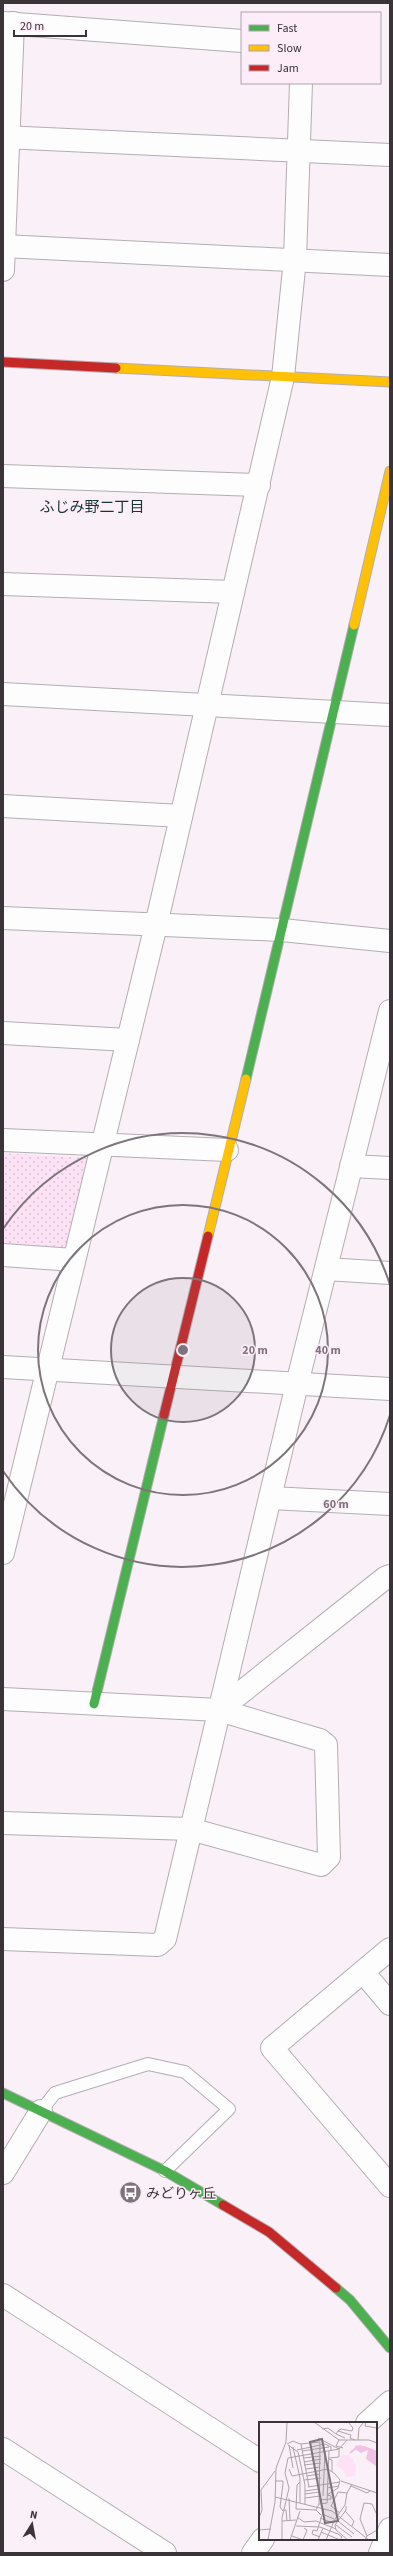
<svg xmlns="http://www.w3.org/2000/svg" width="393" height="2556" viewBox="0 0 393 2556" font-family="'Source Sans 3','Noto Sans JP',sans-serif">
<defs>
<pattern id="park-dots" width="8" height="8" patternUnits="userSpaceOnUse"><rect width="8" height="8" fill="#fce2f4"/><path d="M2 2h.1M6 6h.1" fill="none" stroke="#d9c2d2" stroke-width="1.8" stroke-linecap="round"/></pattern>
</defs>
<rect width="100%" height="100%" fill="#faf0f7"/>
<path fill="url(#park-dots)" d="M3,1153L87,1158L90,1161L70,1242L63,1247L3,1245Z"/>
<g fill="none" stroke-linecap="round" stroke-linejoin="round">
<defs>
<path id="lane" d="M41,2111L55,2093L148,2064L185,2072L229,2109L165,2171"/>
<g id="street">
<path d="M3,23L242,41"/>
<path d="M3,137L390,155"/>
<path d="M3,246L390,265"/>
<path d="M3,270L13,23"/>
<path d="M3,476L259,485"/>
<path d="M3,584L233,592"/>
<path d="M3,694L390,715"/>
<path d="M3,806L181,816"/>
<path d="M3,918L282,930L390,941"/>
<path d="M3,1033L128,1040"/>
<path d="M3,1140L227,1150"/>
<path d="M351,1166L390,1168"/>
<path d="M3,1255L74,1260"/>
<path d="M326,1269L390,1273"/>
<path d="M3,1367L390,1389"/>
<path d="M270,1498L390,1504"/>
<path d="M3,1553L156,925L283,377L295,259L301,83"/>
<path d="M3,1699L219,1710L320,1740L326,1745L329,1857L321,1865L190,1829L3,1823"/>
<path d="M219,1710L385,1578L390,1576"/>
<path d="M3,1939L158,1945L165,1939L297,1384L390,1011"/>
<path d="M390,1949L272,2048L390,2186"/>
<path d="M363,1972L390,2004"/>
<path d="M3,2173L41,2111"/>
<path d="M3,2295L260,2461"/>
<path d="M367,2423L390,2402"/>
<path d="M3,2449L165,2553"/>
<path d="M253,2553L263,2539"/>
<path d="M380,2553L390,2529"/>
</g>
<g id="fast">
<path d="M246,1079L354,625"/>
<path d="M94,1704L164,1415"/>
<path d="M3,2093L165,2171L223,2205"/>
<path d="M336,2288L350,2300L390,2348"/>
</g>
<g id="slow">
<path d="M116,368L390,382"/>
<path d="M354,625L390,471"/>
<path d="M208,1236L246,1079"/>
</g>
<g id="jam">
<path d="M3,362L116,368"/>
<path d="M164,1415L208,1236"/>
<path d="M223,2205L269,2232L336,2288"/>
</g>
</defs>
<use href="#lane" stroke="#b4adb2" stroke-width="14"/>
<use href="#street" stroke="#b4adb2" stroke-width="24"/>
<use href="#fast" stroke="#b4adb2" stroke-width="11"/>
<use href="#slow" stroke="#b4adb2" stroke-width="11"/>
<use href="#jam" stroke="#b4adb2" stroke-width="11"/>
<use href="#lane" stroke="#fefdfe" stroke-width="12"/>
<use href="#street" stroke="#fefdfe" stroke-width="22"/>
<use href="#fast" stroke="#4caf50" stroke-width="9"/>
<use href="#slow" stroke="#ffc107" stroke-width="9"/>
<use href="#jam" stroke="#c62828" stroke-width="9"/>
</g>
<circle cx="183" cy="1350" r="72" fill="#7d757b" fill-opacity=".12"/>
<g fill="none" stroke="#7d757b" stroke-width="2">
<circle cx="183" cy="1350" r="72"/>
<circle cx="183" cy="1350" r="145"/>
<path d="M390 1415A217 217 0 0 1 3 1471M3 1229A217 217 0 0 1 390 1285"/>
</g>
<defs>
<symbol id="bus-disc" viewBox="-11 -11 22 22"><circle r="9.5" fill="#7d757b" stroke="#fdedf8"/><path d="M-5-6H5V4H4V6H2V4H-2V6H-4V4H-5ZM-3.5-4V0h7V-4ZM-3.5 1.2v1.5H-2V1.2ZM2 1.2v1.5H3.5V1.2Z" fill="#fff"/></symbol>
</defs>
<g fill-rule="evenodd">
<use href="#bus-disc" x="118" y="2180" width="25" height="25"/>
</g>
<g text-anchor="middle" stroke-width="3" stroke-linejoin="round" paint-order="stroke">
<g font-size="14" fill="#3a3338" stroke="#fdedf8" text-anchor="start">
<text x="146" y="2198">みどりヶ丘</text>
</g>
<g font-size="15" fill="#133534" stroke="#fdedf8">
<text x="92" y="512">ふじみ野二丁目</text>
</g>
</g>
<g transform="translate(259 2422)">
<rect width="118" height="118" fill="#faf0f7"/>
<path d="M83,33H90L94,37L97,44L96,54L87,55L85,49L77,43Z" fill="#fce2f4"/>
<path d="M101,23L118,29L117,44L107,37L109,28L102,31L96,27V24Z" fill="#f1c2e4"/>
<path fill="none" stroke="#f7bee7" stroke-width="2" d="M91,31L97,26L105,25L118,30"/>
<path fill="none" stroke="#ada4ab" stroke-width="1" d="M55,0L80,18H110L118,21M89,0L94,6L93,9L82,7L79,9L92,13L91,16L96,18M107,0L106,4L118,6M63,7L69,6L77,12M79,9L77,12L86,16M59,16L80,27M80,18L77,24L84,26M99,18L100,6L105,0M28,22L34,19L41,22L61,20L60,82L57,88M42,22L50,65M29,23L39,30L46,63V82M30,23L34,46M34,25L41,56V81M38,28L66,22L72,25V29M43,29L70,25M45,36L62,34M70,36L80,35V27M70,37L73,38V50M45,40L62,37M45,43L62,41M30,47L33,54L69,47L76,52L81,58L79,66L68,73M47,47L61,45M48,54L61,52M45,58L62,56M16,59H24V62L21,85L24,89M82,59L118,71M92,64L108,71L111,69M49,65L81,60M68,66L80,64M46,69L60,67M46,72L60,70M64,74L66,29M16,75L73,89L110,118M30,76L31,98M46,76L61,74M60,78L72,77V74L68,73M60,82L68,81L70,29M87,84V88L76,103L77,108L89,118M37,87L57,88L62,93M37,87L38,63L41,60M24,88H27L28,99M86,89L95,99L93,104M81,91L72,84L79,70L88,71M63,92L75,97M38,95L45,100L57,99L77,107M0,96L3,88L2,68L16,49M61,96L74,101M23,99L37,98M79,99L95,112M77,103L93,115M37,104L61,105L79,112L83,115L81,118M0,108L12,107M62,110L81,118M33,114L44,118L48,108L45,106M108,114L101,97L105,81L113,82L118,93M61,115L53,112L54,108L58,109L65,87M9,118L16,80L17,46L27,20L28,0M23,118V96L30,66L26,51L29,36L80,27L88,18M31,118L41,89M59,118L64,106M67,118L76,97L86,83L88,71L93,62M106,118L108,114L118,108"/>
<path fill="#7d757b" fill-opacity="0.15" stroke="#7d757b" stroke-width="2" d="M63,17L79,99L66,101L51,20Z"/>
<rect width="118" height="118" fill="none" stroke="#3a3338" stroke-width="2"/>
</g>
<circle cx="183" cy="1350" r="6" fill="#7d757b" stroke="#fdedf8" stroke-width="2"/>
<g font-size="12" text-anchor="middle" font-weight="bold" fill="#7d757b" stroke="#fdedf8" stroke-width="3" stroke-linejoin="round" paint-order="stroke">
<text x="255" y="1354">20 m</text>
<text x="328" y="1354">40 m</text>
<text x="336" y="1508">60 m</text>
</g>
<rect width="393" height="2556" fill="none" stroke="#3a3338" stroke-width="8"/>
<rect x="241" y="12" width="140" height="72" fill="#fdedf8" stroke="#afa3ab"/>
<rect x="249" y="25" width="20" height="6" fill="#4caf50" stroke="#afa3ab"/>
<text x="277" y="32" font-size="12" fill="#3a3338">Fast</text>
<rect x="249" y="45" width="20" height="6" fill="#ffc107" stroke="#afa3ab"/>
<text x="277" y="52" font-size="12" fill="#3a3338">Slow</text>
<rect x="249" y="65" width="20" height="6" fill="#c62828" stroke="#afa3ab"/>
<text x="277" y="72" font-size="12" fill="#3a3338">Jam</text>
<g transform="translate(32 2524) rotate(11)" stroke="#fdedf8" stroke-width="3" paint-order="stroke">
<path d="M0-3L7 15L0 10L-7 15Z" fill="#3a3338"/>
<text y="-6" font-size="11" font-weight="bold" text-anchor="middle" fill="#3a3338">N</text>
</g>
<path d="M14 30v6h72v-6" fill="none" stroke="#3a3338" stroke-width="2"/>
<text x="20" y="30" font-size="12" fill="#3a3338" stroke="#fdedf8" stroke-width="3" paint-order="stroke">20 m</text>
</svg>
